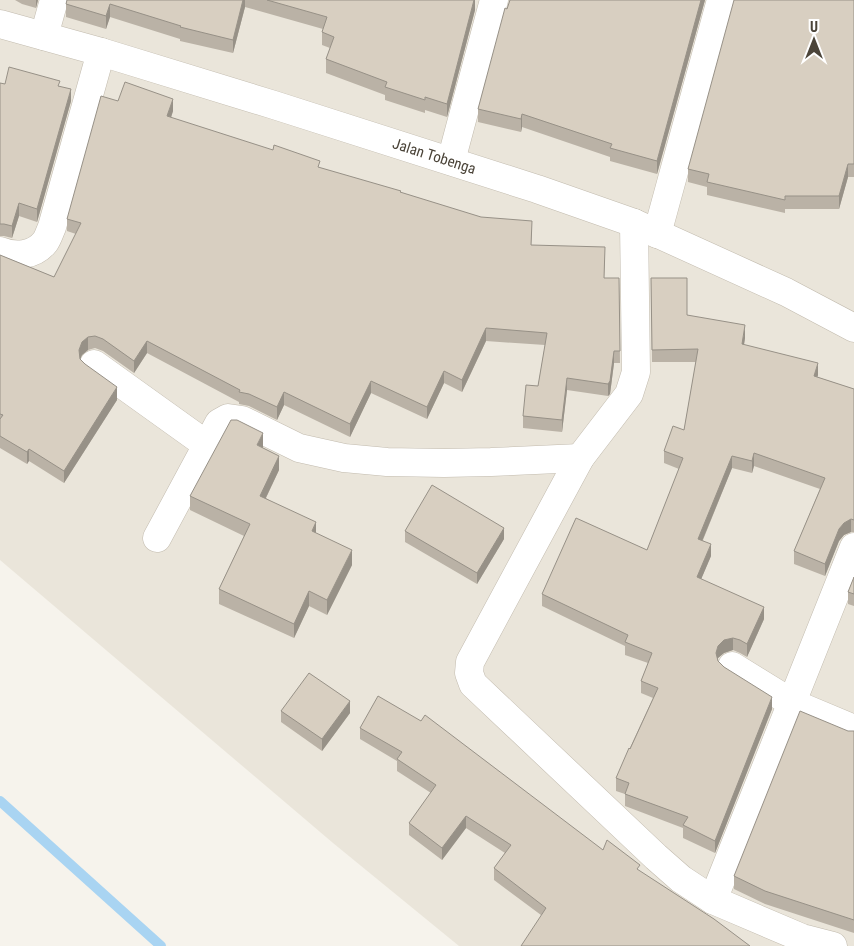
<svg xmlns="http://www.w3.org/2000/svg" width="854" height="946" viewBox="0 0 854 946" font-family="'Roboto Condensed',sans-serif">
<rect width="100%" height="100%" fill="#f6f3ec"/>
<path fill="#eae5da" d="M0,0H854V946H459L333,843L0,560Z"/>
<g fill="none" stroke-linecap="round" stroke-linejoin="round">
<path stroke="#a9d4f2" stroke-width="10" d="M0,801L161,946"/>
<defs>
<g id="minor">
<path id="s1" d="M0,24L101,52L274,105L537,189L634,223L786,292L854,328"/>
<path d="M44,36L54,0"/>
<path d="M451,161L494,0"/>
<path d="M634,223L636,372L629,394L580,458L470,662L469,673L473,684L656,857L681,879L713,900L802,938L833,946"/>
<path d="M657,234L721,0"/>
<path d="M0,251C15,257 34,256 45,242C48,238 50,231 52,227L101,52"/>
<path d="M94,364L207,445"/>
<path d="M157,538L219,423L228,418L242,420L299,448L344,458L387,462L444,463L491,462L580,458"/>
<path d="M732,666L792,703L854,729"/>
<path d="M713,900L854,547"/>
</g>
</defs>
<use href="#minor" stroke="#c2bbae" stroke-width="29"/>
<use href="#minor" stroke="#fff" stroke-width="28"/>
</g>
<g fill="#bab2a6">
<path d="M15,0H38L36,8L22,4Z"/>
<path d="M67,0H475V10L447,117L425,110V113L385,100V95L326,73V59L330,48L322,45V32L323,29L245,7L233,53L180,41V39L110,17L106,29L66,17V4Z"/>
<path d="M510,0H705L657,174L610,161V157L522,127L521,132L478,122V109L507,9Z"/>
<path d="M854,0V177H848L839,209H785V213L707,195V187L688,182V169Z"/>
<path d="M0,83L5,84L60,86L71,101L37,222L19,216L12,238L4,236H0Z"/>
<path d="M118,101L173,111L171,118L320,168L532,234L531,245L605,260L604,278H619L620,363H614L610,394L608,396L567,390L562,432L523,428V416L538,386L545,345L486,341L462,392L444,383L427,419L371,393L350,437L284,405L277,420L249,406L239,404V402L147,353L134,373L103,351L95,348L88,350L82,355L80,359L117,400L64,483L29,461L27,464L0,448V255L54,277L76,234L67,231V219Z"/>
<path d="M651,278L687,315L745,338L744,345L818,375L817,377L854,389V532H851L844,535L839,541L825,576L794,564V551L820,489L754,466L752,473L732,468L703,540L711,556L701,579L764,619L747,657L740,653L733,650L724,653L718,658V661L724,667L772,709L715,853L683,838V828L625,806V794L616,791V778L653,698L641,693V681L648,663L625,655V646L542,606V594L647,550L679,469L664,463V451L684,430L696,362H652Z"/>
<path d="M263,448L279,470L266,498L316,533L352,565L327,615L309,606L294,638L219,604V589L244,536L190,510V496Z"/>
<path d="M405,531L504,539L477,584L405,542Z"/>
<path d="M854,577V606L848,604V592Z"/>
<path d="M281,711L350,713L322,751L281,722Z"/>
<path d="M360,728L603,850L640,865L541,915L494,880V868L505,853L466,828L442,860L409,835V823L431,793L397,771V761L360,739Z"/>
<path d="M848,731H854V933L765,904L734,889V876Z"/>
</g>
<g fill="#979187">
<path d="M36,0H38L36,8Z"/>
<path d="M243,0H245V7L233,53V40Z"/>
<path d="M474,0H475V10L447,117V104Z"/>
<path d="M701,0H705L657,174V161Z"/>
<path d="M110,4V17L106,29V16Z"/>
<path d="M71,89V101L37,222V209Z"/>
<path d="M173,99V111L167,129V116Z"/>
<path d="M522,114V127L521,132V119Z"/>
<path d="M848,164V177L839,209V196Z"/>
<path d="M19,203V216L12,238V226Z"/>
<path d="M745,325V338L742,356V344Z"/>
<path d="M486,328V341L462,392V380Z"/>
<path d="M88,337V350L82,355L79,362V350L82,342Z"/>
<path d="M147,341V353L134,373V361Z"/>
<path d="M614,351V363L610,394L608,396V384Z"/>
<path d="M818,363V375L814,388V376Z"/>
<path d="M444,371V383L427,419V407Z"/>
<path d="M567,378V390L562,432V420Z"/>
<path d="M371,381V393L350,437V424Z"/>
<path d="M117,387V400L64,483V471Z"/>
<path d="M284,392V405L277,420V407Z"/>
<path d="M263,433V448L257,445Z"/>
<path d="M29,449V461L27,464V452Z"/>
<path d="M754,453V466L752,473V461Z"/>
<path d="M279,456V470L260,510V496Z"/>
<path d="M732,456V468L698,551V539Z"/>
<path d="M851,519V532L844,535L839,541L825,576V564L839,529L844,523Z"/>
<path d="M316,522V536L312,531Z"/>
<path d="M504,528V539L477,584V573Z"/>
<path d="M711,544V556L697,589V577Z"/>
<path d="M352,550V565L327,615V600Z"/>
<path d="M309,591V606L294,638V624Z"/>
<path d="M764,607V619L747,657V644Z"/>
<path d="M733,638V650L724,653L718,658L716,665V653L718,646L724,640Z"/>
<path d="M772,697V709L715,853V841Z"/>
<path d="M350,701V713L322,751V739Z"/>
<path d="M466,816V828L442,860V848Z"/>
</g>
<g fill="#d8cfc1" stroke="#979187">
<path d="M67,0H243L233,40L180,27L181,26L110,4L106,16L66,4Z"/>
<path d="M267,0H474L447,104L425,97V100L385,87L387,82L326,59L334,37L322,32L327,17Z"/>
<path d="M510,0H701L657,161L610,148L612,144L522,114L521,119L478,109L505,8L507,9Z"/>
<path d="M734,0H854V164H848L839,196H785V200L707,182L709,174L688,169Z"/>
<path d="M9,67L60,81L58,86L71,89L37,209L19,203L12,226L4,224H0V83L5,84Z"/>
<path d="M125,82L173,99L167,116L273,150L274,145L320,161L318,167L401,191L400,192L481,217L532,221L531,245L605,247L604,278H619L620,351H614L610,381L608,384L567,378L562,420L523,416L526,385L538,386L547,333L486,328L462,380L444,371L427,407L371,381L350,424L284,392L277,407L249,394L239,392L240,390L147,341L134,361L103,339L95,336L88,337L82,342L79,350L80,359L85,364L117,387L64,471L29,449L27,452L0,436V419L3,415L0,414V255L54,277L81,223L67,219L101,96L118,101Z"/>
<path d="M651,278H687V315L745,325L742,344L818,363L814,376L854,389V520L851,519L844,523L839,529L825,564L794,551L825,478L754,453L752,461L732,456L698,539L711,544L697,577L764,607L747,644L740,640L733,638L724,640L718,646L716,653L718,661L724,667L772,697L715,841L683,825L688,817L625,794L629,783L616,778L629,748L630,749L658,688L641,681L652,653L625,642L628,635L542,594L576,518L647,550L683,458L664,451L673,426L684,430L698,349L652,350Z"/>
<path d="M231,420H237L263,433L257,445L279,456L260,496L316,522L312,531L352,550L327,600L309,591L294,624L219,589L250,524L190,496Z"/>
<path d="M432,485L504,528L477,573L405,531Z"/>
<path d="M854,577V594L848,592Z"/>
<path d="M309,673L350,701L322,739L281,711Z"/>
<path d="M378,696L421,721L425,715L603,850L607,840L640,865L637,869L714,919L750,946H521L546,908L494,868L511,845L466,816L442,848L409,823L436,785L397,759L402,752L360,728Z"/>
<path d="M800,711L848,731H854V920L765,891L734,876Z"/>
</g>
<g text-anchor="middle" stroke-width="5" stroke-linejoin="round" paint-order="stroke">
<g font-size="15" fill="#4b4439" stroke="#fff">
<text dy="5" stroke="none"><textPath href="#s1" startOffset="454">Jalan Tobenga</textPath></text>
</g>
</g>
<g transform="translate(814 40)" stroke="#ffffff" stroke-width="4" paint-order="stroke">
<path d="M0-4L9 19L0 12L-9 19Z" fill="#4b4439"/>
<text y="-8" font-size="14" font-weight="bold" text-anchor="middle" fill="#4b4439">U</text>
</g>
</svg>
